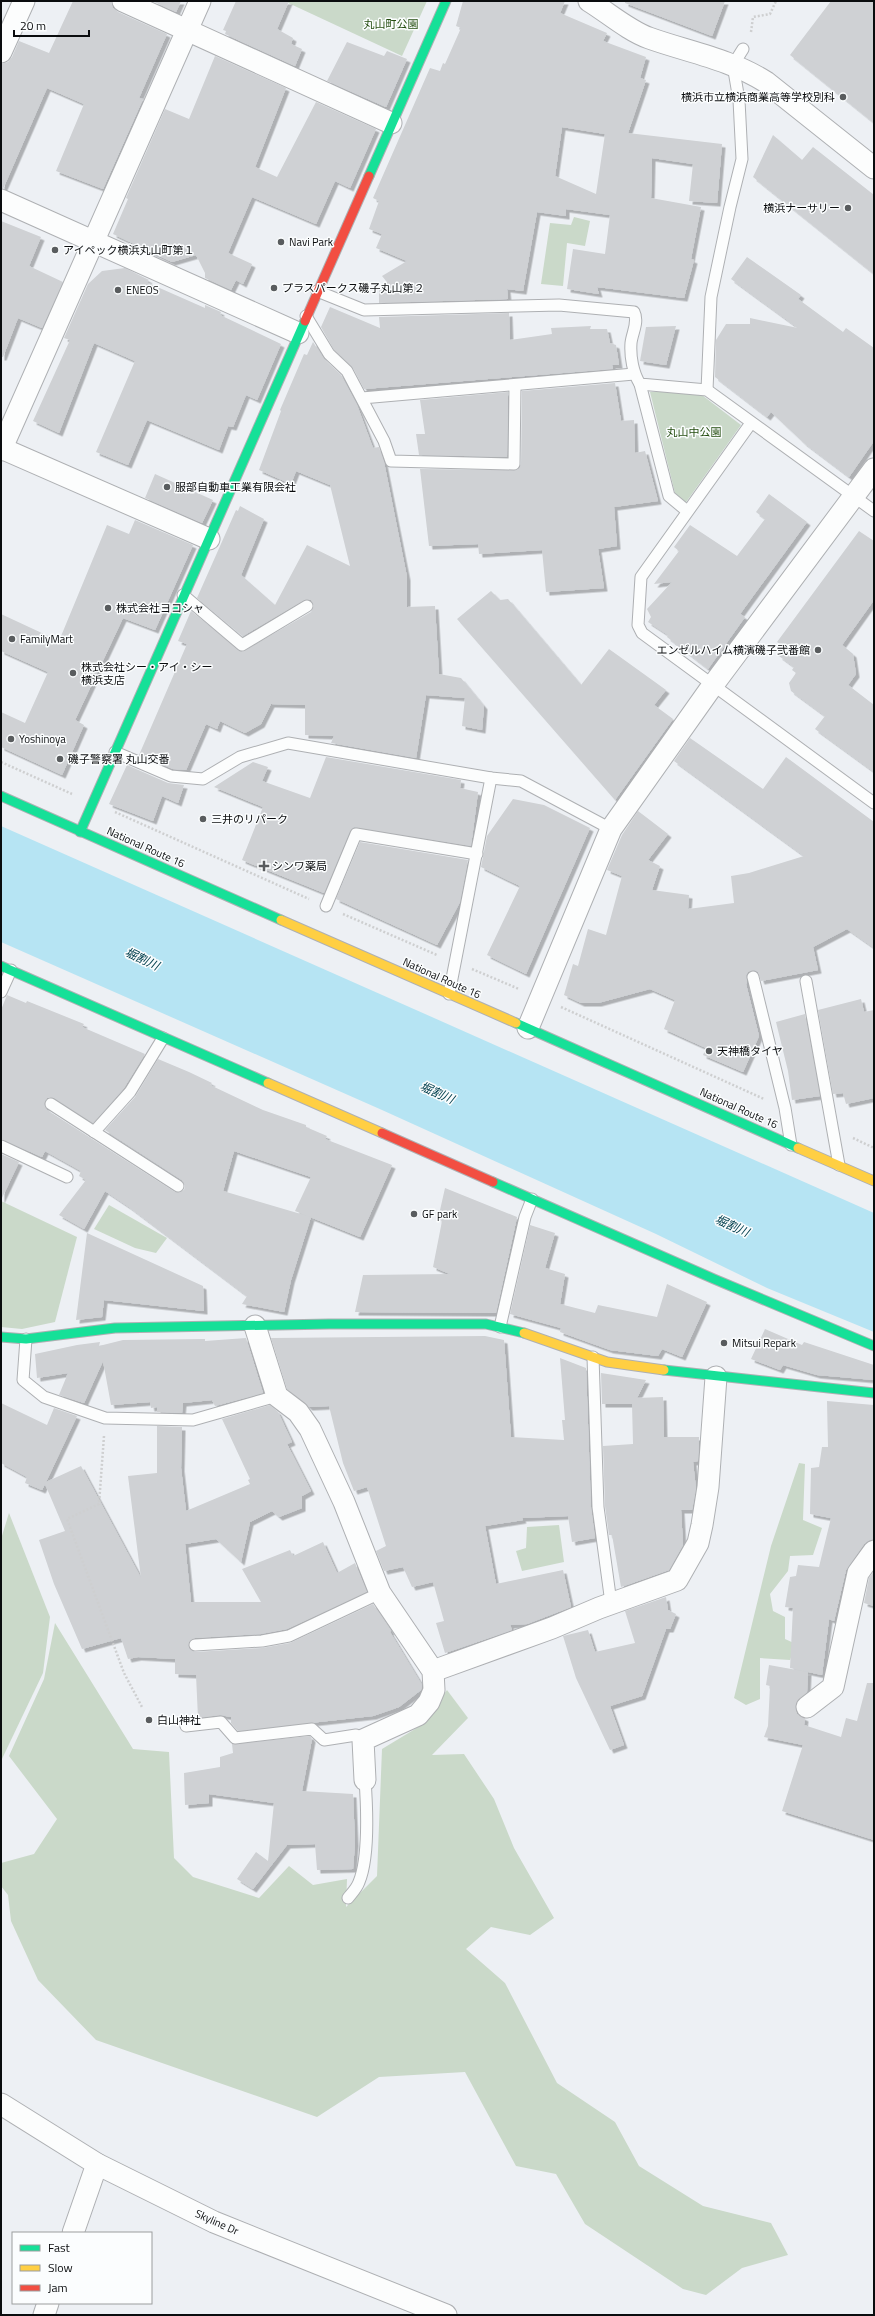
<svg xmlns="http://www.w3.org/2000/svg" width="875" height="2316" viewBox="0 0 875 2316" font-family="'Titillium Web','Noto Sans JP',sans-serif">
<defs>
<filter id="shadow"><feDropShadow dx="3.5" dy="3.5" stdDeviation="0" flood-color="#0004"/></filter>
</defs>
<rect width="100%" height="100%" fill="#edf0f4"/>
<g fill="#cad9c9">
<path d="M284,1H427L402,56Z"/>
<path d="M574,217L590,221L585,246L567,243L563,286L541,284L550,223L571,225Z"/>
<path d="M650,392H698L741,425L684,505L676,497Z"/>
<path d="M1,1201L77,1237L55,1322L22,1329L1,1327Z"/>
<path d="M109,1205L167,1238L156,1253L135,1248L94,1229Z"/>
<path d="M799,1463L805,1464L803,1520L822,1528L813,1555L790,1556L788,1571L770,1594L773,1611L785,1617V1639L796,1644L790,1660L760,1658V1699L746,1705L734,1698L771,1546Z"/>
<path d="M9,1513L50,1617L43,1673L1,1761V1539Z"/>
<path d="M559,1525L564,1562L522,1571L516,1551L526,1548L527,1527Z"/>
<path d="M55,1623L133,1749L169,1752L174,1858L193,1877L259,1898L289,1866L313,1885L347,1879L346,1907L377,1876L382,1749L420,1726L447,1690L468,1718L432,1755L464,1754L494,1799L514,1848L554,1918L530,1935L491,1927L466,1949L505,1983L557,2083L615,2122L639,2166L703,2206L771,2223L788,2255L742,2268L706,2295L683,2289L585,2224L556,2174L516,2166L465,2072L379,2077L317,2117L96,2040L38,1980L11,1921L8,1895L1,1886V1863L34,1854L57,1819L9,1756L44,1679Z"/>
</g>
<path fill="#b6e4f3" d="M1,826L874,1213V1332L767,1288L656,1234L382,1110L1,942Z"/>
<g fill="#cfd1d4" fill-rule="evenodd" filter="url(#shadow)">
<path d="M73,1H111L113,8L118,12L167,34L139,98L143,99L103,189L56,171L84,104L47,88L3,189L1,188V64L8,62L12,57L19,41L49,53Z"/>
<path d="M152,1H181L176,12Z"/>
<path d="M236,1H289L277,29L293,38L291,44L302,49L295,66L225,34L226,31L223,30Z"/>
<path d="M463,1H565L560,13L607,33L603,41L646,57L640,78L646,80L628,133L722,144L717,203L689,201L693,164L652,158L651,198L701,207L691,259L694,260L684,298L597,287L599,294L567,289L573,249L605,254L610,215L566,209V216L537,212L523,291L507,289L508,299L379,303V290L387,282L382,276L407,261L376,248L382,234L369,229L379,201L373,198L430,68L440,71L443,63L445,64L461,28L456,26ZM562,127L605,134L596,194L555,176Z"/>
<path d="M625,1H725L712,36L625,3Z"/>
<path d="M831,1H874V123L790,55Z"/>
<path d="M347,42L384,56L387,51L407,59L386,107L327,81Z"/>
<path d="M215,56L286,88L255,167L277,177L316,102L376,129L350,188L335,181L316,224L252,197L228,253L252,264L243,284L236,280L231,290L205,278V273L196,255L172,262L113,234L128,199L126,198L165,109L189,119Z"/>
<path d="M773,135L802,160L813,147L874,195V274L753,177Z"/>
<path d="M1,221L41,237L29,266L63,282L42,328L18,318L3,357H1Z"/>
<path d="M747,257L801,295L798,299L843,332L846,328L874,348V441L849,477L804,443L771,412L767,417L715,377L716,340L726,324H750V318L798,328L731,279Z"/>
<path d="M125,268L149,280L146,282L205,308V305L221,312L220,315L281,344L257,400L246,395L233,427L228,426L219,450L147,420L128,465L96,452L135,361L94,343L59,433L33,421L70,340L64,338L88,284L102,271Z"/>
<path d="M330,307L380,328L379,317L509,313L510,340L552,334L551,328L591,326L590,329H607L610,343L616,345L619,365H612L613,369L364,389L353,368L334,350L321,327Z"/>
<path d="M676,326L666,365L640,361L646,327Z"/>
<path d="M313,342L324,359L341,375L357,405L373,448L379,447L384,462L407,577V607L435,606L439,674L461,678L484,706L482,730L462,726L465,698L426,695L416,758L331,743L334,736L305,735V705L271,704L261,724L245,733L220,721L217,729L206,724L186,770L173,769L139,755L187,644L178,641L191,611L242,652L311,612L314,606L311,600H304L243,636L197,598L236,510L238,511L240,506L264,519L241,575L275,605L307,545L350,566L330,485L296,471L291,484L259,470L281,411L280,410L304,354L307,355Z"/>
<path d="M615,383L621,421L634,420L635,453L645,451L658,501L614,507L617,546L598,549L604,588L546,592L542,550L479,554L478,544L429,546L420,469L517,470L521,464L522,391Z"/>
<path d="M508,392L507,457L419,455L416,434H425L420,400Z"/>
<path d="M155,474L213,500L202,523L145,498Z"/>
<path d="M769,494L807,522L740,614L745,617L708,669L667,637L668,635L648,622L651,617L647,609L672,582L654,584L679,551L674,547L690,525L737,556L765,519L756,512Z"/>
<path d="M135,520L193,545L155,630L123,618L75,720L84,725L62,775L1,747V712L25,723L48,672L1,651V614L59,641L107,525L129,534Z"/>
<path d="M859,531L874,541V600L842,645L853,654L856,674L848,685L874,705V772L815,729L825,716L791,691L789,683L796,673L792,670L794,667L779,656L786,648L777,642Z"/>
<path d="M491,591L500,600L508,599L581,685L609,649L666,690L654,705L673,719L615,800L457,619Z"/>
<path d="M690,738L763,789L786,757L874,822V948L847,929L813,947L818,970L761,981L758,972L755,970L748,972L746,975L747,983L746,984L759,1036L743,1072L703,1055L706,1048L664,1029L675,1000L650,989L598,1003H581L564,995L573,964L578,966L588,929L606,935L622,876L607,870L622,835L638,811L668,834L648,860L660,866L652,890L689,895L688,909L734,903L731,876L749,873L804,856L674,761Z"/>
<path d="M326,757L461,780L460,788L478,792L471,846L354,827L350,831L324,893L242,860L263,807L214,787L253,762L268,767L262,781L310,798Z"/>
<path d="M127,765L168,783L184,785L178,803L162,796L153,821L109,804Z"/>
<path d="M513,799L544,805L590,828L526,974L487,955L520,886L481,867L487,836Z"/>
<path d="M360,842L468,860L460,902L437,945L336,899Z"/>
<path d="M7,995L26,1003L27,1001L84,1024L82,1027L145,1054L124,1088L93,1123L54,1098H47L44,1104L47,1110L175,1192L184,1190L185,1186L182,1180L105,1130L135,1097L158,1059L189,1072L212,1083L210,1085L263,1110L306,1125V1127L327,1136L325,1139L392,1165L360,1237L295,1211L311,1177L234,1151L223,1191L311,1217L291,1280L284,1312L242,1304L247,1296L129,1207L105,1191L84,1229L59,1215L86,1180L79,1176L81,1171L45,1151L42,1157L1,1139V1010Z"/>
<path d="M861,999L864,1012L874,1010V1098L846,1104L843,1093L833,1094L818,1010Z"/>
<path d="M805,1014L820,1096L792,1100L788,1071L776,1022Z"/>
<path d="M1,1154L19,1162L1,1200Z"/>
<path d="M445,1188L517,1217L496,1313L355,1312L363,1275L450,1274L433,1267L442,1221L438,1219Z"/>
<path d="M530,1225L555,1233L545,1268L565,1274L560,1304L595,1313L598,1305L657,1317L667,1284L707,1302L682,1357L662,1349L658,1356L610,1350L560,1332L561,1328L510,1314Z"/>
<path d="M87,1233L203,1286L204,1311L104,1300L102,1317L76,1320Z"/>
<path d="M765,1329L802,1345L804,1342L874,1365V1380L817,1375L783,1365L780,1370L751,1359Z"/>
<path d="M485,1336L504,1340L511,1437L564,1440L562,1420H565L560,1358L586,1368L591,1507L595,1538L572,1542L568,1516L522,1518L523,1520L485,1526L496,1584L563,1570L571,1607L527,1624L510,1625L512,1630L445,1653L436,1623L444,1621L433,1582L412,1587L403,1567L384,1571L376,1551L386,1546L367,1487L354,1491L343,1463L329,1406L309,1407L287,1389L271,1338Z"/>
<path d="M246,1338L263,1393L215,1406L212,1400L183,1403L182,1413L157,1412V1407L151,1408L150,1402L111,1405L103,1361L84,1403L59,1395L68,1373L37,1378L35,1354L77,1345L100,1342L99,1346L123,1340L205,1339V1341Z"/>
<path d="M601,1373L646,1380L637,1398L663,1397L664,1437H699L698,1461L693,1462L696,1489L692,1510H681L683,1545L669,1570L621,1587L612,1535H609L605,1506L603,1446L633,1444L632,1404H602Z"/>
<path d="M827,1401L874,1405V1539L864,1544L846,1570L834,1621L829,1619L822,1675L790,1668L793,1608L785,1607L790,1577L796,1576L798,1565L819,1567L831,1518L810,1514L811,1468L819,1467L822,1447H828Z"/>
<path d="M1,1403L47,1425L54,1408L77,1416L46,1482L81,1466L141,1578L128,1476L157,1473V1426L182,1427L181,1468L186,1511L250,1484L248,1480L250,1479L222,1419L270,1405L278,1412L292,1442L287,1444L311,1491L302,1496V1508L279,1517L272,1511L250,1522L241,1562L216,1539L185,1544L191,1602H261L242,1569L290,1550L293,1556L323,1542L337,1573L355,1563L367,1592L287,1629L261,1634L195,1638L189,1642V1648L195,1652L262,1648L290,1643L373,1604L391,1631L390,1632L422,1685L421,1690L399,1707L373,1716L238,1731L231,1723V1717L220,1715L198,1718L196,1675L175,1674V1659L138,1657L128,1659L121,1638L82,1649L54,1584L39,1540L65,1531L45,1484L42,1490L25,1483L27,1477L1,1463Z"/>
<path d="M874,1571V1606L864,1603L869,1578Z"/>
<path d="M666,1597L668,1610L676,1614L670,1629H666L642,1696L610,1706L624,1745L610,1750L576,1678L563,1636L588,1630L595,1652L635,1643L625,1611Z"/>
<path d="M769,1665L808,1672L807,1692L796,1703L797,1714L805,1718L804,1725L841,1737L846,1718L857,1721L867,1683H874V1840L782,1811L803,1745L764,1737L768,1726L770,1686L766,1685Z"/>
<path d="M310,1736L312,1739L302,1791L353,1794L355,1843L353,1869L317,1870L315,1844L287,1845L253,1889L237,1879L256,1852L268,1861L274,1803L209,1794V1803L185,1805L184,1773L220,1767V1757L233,1753L232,1744Z"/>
</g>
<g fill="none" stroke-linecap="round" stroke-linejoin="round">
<defs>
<g id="lane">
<path d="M317,291L364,310L559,305L634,312C639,322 632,333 631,343C630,357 633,373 640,384L707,390L874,511"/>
<path d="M306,316L329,354L347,371L384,441L391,461L514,464L515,386"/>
<path d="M640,384L669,496L687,511"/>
<path d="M707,390L711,297L730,207L742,159L739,100L733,65L743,49"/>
<path d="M362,398L634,374"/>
<path d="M751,423L641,577L638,625L642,633L874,803"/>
<path d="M183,595L242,645L307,606"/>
<path d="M115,752L171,776L203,779L240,757L288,743L491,778L521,781L611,829"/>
<path d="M326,906L356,834L477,854"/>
<path d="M753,977L785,1108L791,1145"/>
<path d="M806,981L839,1165"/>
<path d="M1,992L11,970"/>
<path d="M449,994L491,778"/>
<path d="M51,1104L178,1186"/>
<path d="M94,1132L130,1092L163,1038"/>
<path d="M1,1146L67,1177"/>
<path d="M500,1327L525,1217L532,1199"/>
<path d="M26,1339L23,1380L44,1397L105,1418L193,1420L277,1396"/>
<path d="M593,1357L598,1507L611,1603"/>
<path d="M195,1645L262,1641L289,1636L380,1593"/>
<path d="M186,1726L221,1722L235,1738L312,1729L324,1740L356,1735L363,1740"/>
<path d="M348,1898C352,1893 357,1888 359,1882C369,1858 367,1807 365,1780"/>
</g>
<g id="street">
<path d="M123,1L391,123"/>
<path d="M589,1C607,12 629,31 649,38C688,52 730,59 766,82L874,168"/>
<path d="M1,52L24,1"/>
<path d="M1,200L298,333"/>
<path d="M1,448L209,539"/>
<path d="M1,450L200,1"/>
<path d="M528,1028L611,829L713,685L874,469"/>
<path d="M255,1326L277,1396L298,1412L310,1429L344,1502L380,1593L433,1671L434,1690L429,1702L418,1715L363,1740L365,1780"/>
<path d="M433,1671L552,1628L599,1608L677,1580L698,1543L702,1525L708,1487L716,1377"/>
<path d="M807,1707L833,1687L858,1573L874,1551"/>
<path d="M1,2104L97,2164L214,2222L446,2315"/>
<path d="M73,2233L97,2164"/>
<path d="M44,2315L48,2303"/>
</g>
<g id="fast">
<path d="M369,176L446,1"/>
<path d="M1,796L281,920"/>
<path d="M80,832L305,321"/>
<path d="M1,966L268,1083"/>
<path d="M516,1023L798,1148"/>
<path d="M493,1182L714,1279L874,1346"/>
<path d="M1,1337L26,1339L115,1328L329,1324H486L524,1333"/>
<path d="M664,1370L874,1393"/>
</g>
<g id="slow">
<path d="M281,920L516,1023"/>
<path d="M268,1083L382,1133"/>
<path d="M798,1148L874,1181"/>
<path d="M524,1333L607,1362L664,1370"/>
</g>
<g id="jam">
<path d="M305,321L369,176"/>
<path d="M382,1133L493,1182"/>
</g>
</defs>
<use href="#lane" stroke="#aeb0b3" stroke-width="13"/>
<use href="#street" stroke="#aeb0b3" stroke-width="23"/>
<use href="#fast" stroke="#aeb0b3" stroke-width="11"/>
<use href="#slow" stroke="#aeb0b3" stroke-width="11"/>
<use href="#jam" stroke="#aeb0b3" stroke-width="11"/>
<g stroke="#cecfd0" stroke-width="2.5" stroke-dasharray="2 2" stroke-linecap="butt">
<path d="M751,32L753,17L770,14L776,1"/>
<path d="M1,762L72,794"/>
<path d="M115,812L309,899"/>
<path d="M343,914L437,955"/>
<path d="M472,969L519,989"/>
<path d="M561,1007L764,1099"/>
<path d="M853,1138L874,1148"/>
<path d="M104,1436L99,1504L67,1519L124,1673L142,1707"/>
</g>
<use href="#lane" stroke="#fcfdfd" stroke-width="11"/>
<use href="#street" stroke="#fcfdfd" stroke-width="21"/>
<use href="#fast" stroke="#16e098" stroke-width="9"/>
<use href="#slow" stroke="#ffcf43" stroke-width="9"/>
<use href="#jam" stroke="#f24e42" stroke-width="9"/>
</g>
<g fill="#595c5e" stroke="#fbfdfe" stroke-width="1.5">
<circle cx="843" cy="97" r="4"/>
<circle cx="848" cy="208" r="4"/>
<circle cx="281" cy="242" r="4"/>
<circle cx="55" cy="250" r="4"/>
<circle cx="274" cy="288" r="4"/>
<circle cx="118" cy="290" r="4"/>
<circle cx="167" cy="487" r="4"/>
<circle cx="108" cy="608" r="4"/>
<circle cx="12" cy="639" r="4"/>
<circle cx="818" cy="650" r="4"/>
<circle cx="73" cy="673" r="4"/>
<circle cx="11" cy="739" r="4"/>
<circle cx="60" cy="759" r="4"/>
<circle cx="203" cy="819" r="4"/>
<path d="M262 860h4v4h4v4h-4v4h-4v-4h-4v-4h4z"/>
<circle cx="709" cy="1051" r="4"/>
<circle cx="414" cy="1214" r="4"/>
<circle cx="724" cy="1343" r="4"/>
<circle cx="149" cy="1720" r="4"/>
</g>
<g text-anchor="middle" stroke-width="3" stroke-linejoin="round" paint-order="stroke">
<g font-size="11" fill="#244d10" stroke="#fbfdfe">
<text x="391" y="28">丸山町公園</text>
<text x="694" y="436">丸山中公園</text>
</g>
<g font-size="11" fill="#0a0c0e" stroke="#fbfdfe" text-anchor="start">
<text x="835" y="101" text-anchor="end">横浜市立横浜商業高等学校別科</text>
<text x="840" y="212" text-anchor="end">横浜ナーサリー</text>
<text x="289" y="246">Navi Park</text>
<text x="63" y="254">アイペック横浜丸山町第１</text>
<text x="282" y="292">プラスパークス磯子丸山第２</text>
<text x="126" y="294">ENEOS</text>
<text x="175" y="491">服部自動車工業有限会社</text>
<text x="116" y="612">株式会社ヨコシャ</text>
<text x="20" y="643">FamilyMart</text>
<text x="810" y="654" text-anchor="end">エンゼルハイム横濱磯子弐番館</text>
<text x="81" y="671">株式会社シー・アイ・シー<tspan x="81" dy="13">横浜支店</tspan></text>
<text x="19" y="743">Yoshinoya</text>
<text x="68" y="763">磯子警察署 丸山交番</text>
<text x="211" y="823">三井のリパーク</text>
<text x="272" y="870">シンワ薬局</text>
<text x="717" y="1055">天神橋タイヤ</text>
<text x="422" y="1218">GF park</text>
<text x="732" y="1347">Mitsui Repark</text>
<text x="157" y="1724">白山神社</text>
</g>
<g font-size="11" fill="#0a0c0e" stroke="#fbfdfe">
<text transform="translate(146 847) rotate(24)" y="4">National Route 16</text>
<text transform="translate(442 978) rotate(24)" y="4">National Route 16</text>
<text transform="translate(739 1108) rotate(24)" y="4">National Route 16</text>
<text transform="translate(217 2222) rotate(24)" y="4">Skyline Dr</text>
</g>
<g font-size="12" font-style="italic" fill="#04414f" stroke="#fbfdfe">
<text transform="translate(142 959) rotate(25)" y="4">堀割川</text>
<text transform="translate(437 1093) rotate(24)" y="4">堀割川</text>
<text transform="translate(732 1226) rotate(24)" y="4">堀割川</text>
</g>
</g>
<rect width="875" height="2316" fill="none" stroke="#0a0c0e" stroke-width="4"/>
<rect x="12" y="2232" width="140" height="72" fill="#fbfdfe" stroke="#9b9d9e"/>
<rect x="20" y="2245" width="20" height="6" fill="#16e098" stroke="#9b9d9e"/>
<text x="48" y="2252" font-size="12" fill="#0a0c0e">Fast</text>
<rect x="20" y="2265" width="20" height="6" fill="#ffcf43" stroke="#9b9d9e"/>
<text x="48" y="2272" font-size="12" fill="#0a0c0e">Slow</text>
<rect x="20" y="2285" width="20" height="6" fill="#f24e42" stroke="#9b9d9e"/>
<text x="48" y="2292" font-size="12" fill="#0a0c0e">Jam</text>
<path d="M14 30v6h75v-6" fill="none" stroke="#0a0c0e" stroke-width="2"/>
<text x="20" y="30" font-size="12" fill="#0a0c0e" stroke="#fbfdfe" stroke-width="3" paint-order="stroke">20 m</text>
</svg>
